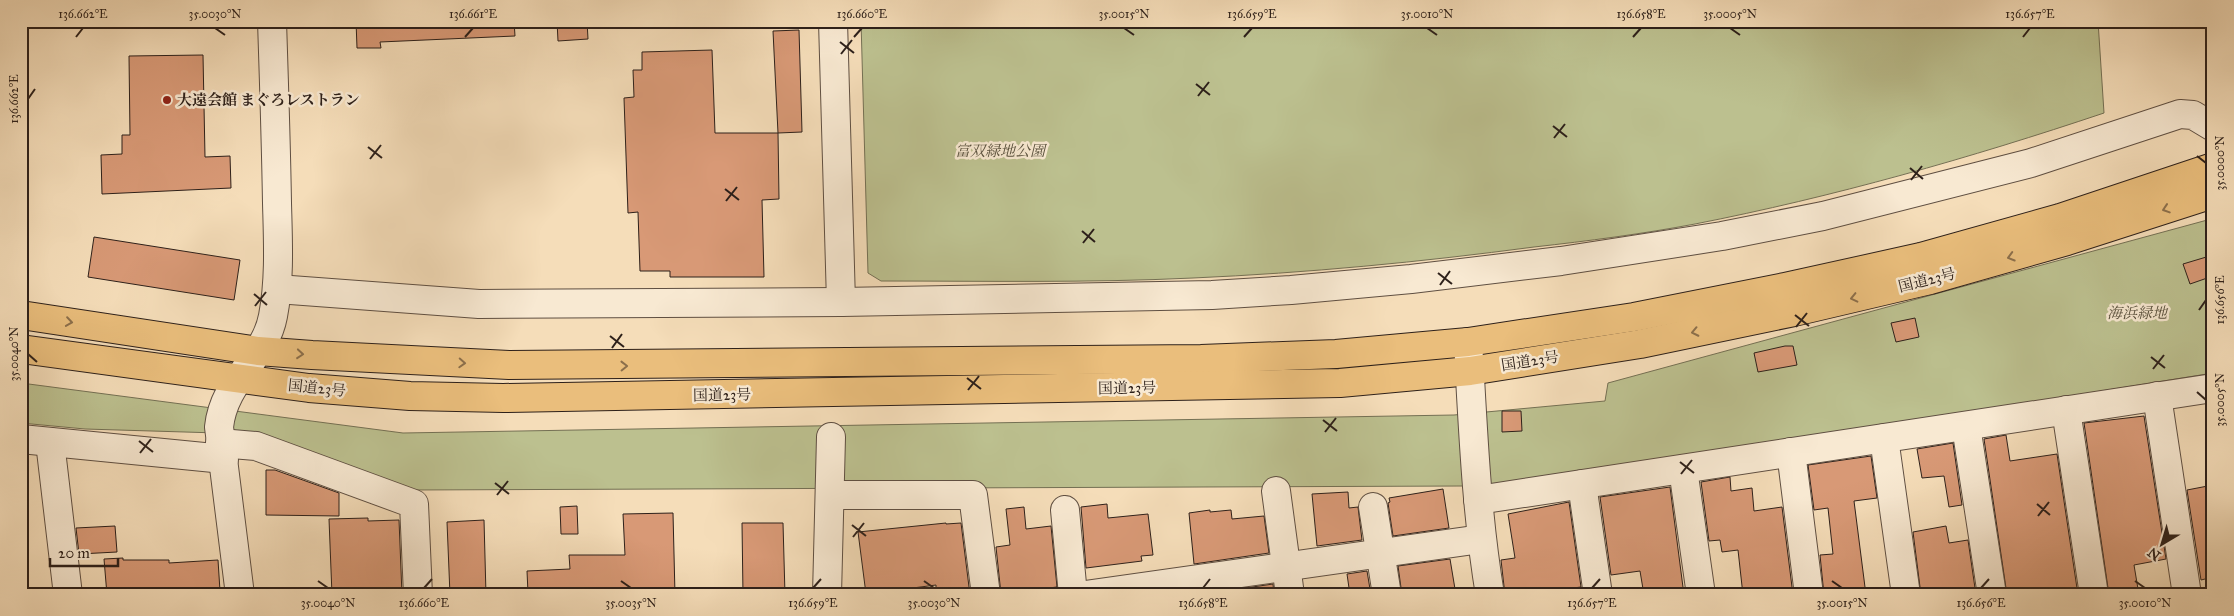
<svg xmlns="http://www.w3.org/2000/svg" width="2234" height="616" viewBox="0 0 2234 616" font-family="'IM FELL Great Primer','Noto Serif JP',serif">
<rect width="100%" height="100%" fill="#f5ddb9"/>
<filter id="stains"><feTurbulence type="fractalNoise" baseFrequency=".004" numOctaves="4"/><feColorMatrix values="0 0 0 0 .2 0 0 0 0 .09 0 0 0 0 .02 0 0 0 .5 -.17"/></filter>
<radialGradient id="worn" r=".72"><stop offset=".6" stop-color="#630" stop-opacity="0"/><stop offset="1" stop-color="#630" stop-opacity=".3"/></radialGradient>
<g fill="#bcc08f" stroke="#747054">
<path d="M861,21H2098L2104,113C1970,158 1833,197 1695,224C1642,234 1588,241 1534,247C1421,262 1307,273 1193,278C1089,283 985,281 881,281L868,273Z"/>
<path d="M2211,219L2213,223V373L1530,483L1463,486L411,490L251,434L85,429L21,423V383L403,433L1454,415L1605,401L1608,383Z"/>
</g>
<g fill="#d89976" stroke="#2d201a">
<path d="M356,21H514L515,36L380,42L381,48H357Z"/>
<path d="M557,21H587L588,39L558,41Z"/>
<path d="M799,30L802,132L778,133L773,31Z"/>
<path d="M712,50L715,133H778L779,199L762,200L764,277H670V271H640L638,212L628,213L624,98L634,97L633,70H642V52Z"/>
<path d="M203,55L205,157L230,156L231,188L102,194L101,155L122,154V135H130L129,56Z"/>
<path d="M94,237L240,260L234,300L88,277Z"/>
<path d="M2213,255V276L2190,284L2183,264Z"/>
<path d="M1915,318L1919,337L1896,342L1891,323Z"/>
<path d="M1785,346H1793L1797,365L1758,372L1754,353Z"/>
<path d="M1502,411H1521L1522,431L1502,432Z"/>
<path d="M2144,416L2166,559L2134,565L2139,595H2109L2084,423Z"/>
<path d="M2006,435L2010,461L2057,454L2078,595H2007L1984,439Z"/>
<path d="M1953,443L1962,505L1949,507L1944,476L1922,478L1917,449Z"/>
<path d="M1871,456L1877,498L1854,501L1866,595H1824L1820,555L1833,554L1828,508L1814,510L1808,465Z"/>
<path d="M266,470H275L339,493V516L266,515Z"/>
<path d="M1730,477L1731,491L1752,488L1754,511L1782,507L1793,595H1743L1738,550L1722,552L1720,540L1709,541L1701,482Z"/>
<path d="M2213,485V577L2201,580L2187,490Z"/>
<path d="M1670,487L1684,595H1644L1640,571L1611,575L1600,497Z"/>
<path d="M1443,489L1449,528L1393,536L1388,503L1390,502L1389,498Z"/>
<path d="M1348,492L1349,508L1358,507L1362,540L1317,546L1312,494Z"/>
<path d="M1569,502L1581,587L1535,593L1536,595H1505L1501,560L1515,558L1508,514Z"/>
<path d="M1107,504L1108,518L1148,514L1153,555L1141,556L1142,561L1086,568L1081,507Z"/>
<path d="M577,506L578,534H561L560,507Z"/>
<path d="M1024,507L1026,529L1051,526L1057,587L1001,594L996,547L1010,545L1006,509Z"/>
<path d="M1210,510V512L1231,510L1232,519L1264,516L1269,553L1194,564L1189,513Z"/>
<path d="M673,513L675,595H626V588H566V591L528,593L527,571L570,569L569,555H625L623,514Z"/>
<path d="M368,518V521L399,520L402,595H332L329,519Z"/>
<path d="M484,520L486,595H450L447,522Z"/>
<path d="M742,523H783L785,595H743Z"/>
<path d="M946,523V524L961,523L970,595H936V585L866,594L858,532Z"/>
<path d="M115,526L117,552L79,554L76,528Z"/>
<path d="M1946,526L1949,543L1968,540L1976,595H1921L1913,532Z"/>
<path d="M123,558V560H169V563L218,560L220,591L107,595L104,559Z"/>
<path d="M1450,559L1456,595H1402L1398,566Z"/>
<path d="M1367,571L1371,595H1350L1347,574Z"/>
<path d="M1273,584L1274,595H1198Z"/>
</g>
<g fill="none" stroke-linecap="round" stroke-linejoin="round">
<defs>
<g id="minor">
<path d="M833,21L841,302L1212,295L1291,290L1411,279L1561,261L1722,236L1823,216L2031,163L2180,114L2193,115L2213,127"/>
<path d="M277,289L479,304L841,302"/>
<path d="M1468,342C1473,427 1476,511 1490,595"/>
<path d="M2157,396L2187,595"/>
<path d="M2066,410L2094,595"/>
<path d="M1966,426L1992,595"/>
<path d="M1884,438L1906,595"/>
<path d="M21,439L224,459"/>
<path d="M50,442L68,595"/>
<path d="M220,443L256,446L414,504L418,595"/>
<path d="M1791,452L1809,595"/>
<path d="M1683,469L1701,595"/>
<path d="M1582,484L1598,595"/>
<path d="M1276,491L1290,595"/>
<path d="M830,495H973L986,595"/>
<path d="M1478,500L2213,388"/>
<path d="M1373,507L1387,595"/>
<path d="M1065,510L1073,595"/>
<path d="M240,595L219,427C224,380 265,359 273,316C280,279 278,241 277,203C276,142 274,82 272,21"/>
<path d="M827,595L831,437"/>
<path d="M1085,595L1481,539"/>
</g>
<g id="highway">
<path d="M21,315L258,351L312,355L509,365L1201,359L1336,354L1468,342L1634,317L1785,287L1921,257L2060,218L2213,167"/>
<path d="M21,349L309,388L410,396L503,398L1340,383L1470,371L1640,344L1794,312L1930,280L2067,241L2213,194"/>
</g>
</defs>
<use href="#minor" stroke="#5f4f42" stroke-width="30"/>
<use href="#highway" stroke="#2d201a" stroke-width="30"/>
<use href="#minor" stroke="#f8e9d2" stroke-width="28"/>
<use href="#highway" stroke="#eabe7c" stroke-width="28"/>
</g>
<defs><path id="oneway-chevron" d="M-2-3.5L2.5 0L-2 3.5" fill="none" stroke-width="1.6" stroke-linecap="round" stroke-linejoin="round" transform="scale(1.25)"/></defs>
<g stroke="#8c6f4b">
<use href="#oneway-chevron" transform="translate(2166 209) rotate(162)"/>
<use href="#oneway-chevron" transform="translate(2011 257) rotate(164)"/>
<use href="#oneway-chevron" transform="translate(1854 298) rotate(167)"/>
<use href="#oneway-chevron" transform="translate(69 322) rotate(8)"/>
<use href="#oneway-chevron" transform="translate(1695 332) rotate(168)"/>
<use href="#oneway-chevron" transform="translate(300 354) rotate(5)"/>
<use href="#oneway-chevron" transform="translate(462 363) rotate(3)"/>
<use href="#oneway-chevron" transform="translate(624 366) rotate(-1)"/>
</g>
<path fill="none" stroke="#2d201a" stroke-width="2" d="M215,28L225,35M1124,28L1134,35M1427,28L1437,35M1730,28L1740,35M76,37L83,28M465,37L473,28M854,37L862,28M1244,37L1252,28M1633,37L1641,28M2023,37L2030,28M840,42L854,53M841,54L852,40M1196,84L1210,95M1198,96L1209,82M28,99L35,89M1553,126L1567,137M1554,138L1565,124M368,147L382,158M2197,156L2206,163M370,159L381,145M1910,168L1923,179M1911,180L1922,166M725,189L739,200M726,201L737,187M1082,231L1095,242M1083,243L1094,229M1438,273L1452,284M1440,285L1450,271M254,294L267,305M255,306L266,292M2199,310L2206,300M1795,315L1809,326M1796,327L1807,313M610,336L624,347M612,348L622,334M28,354L37,362M2151,357L2165,368M2153,369L2164,355M967,378L981,389M968,390L979,376M2197,392L2206,400M1323,420L1337,431M1325,432L1336,418M139,441L153,452M140,453L151,439M1680,462L1694,473M1681,474L1692,460M495,483L509,494M497,495L508,481M2037,504L2050,515M2038,516L2049,502M852,525L866,536M853,537L864,523M318,581L328,588M621,581L631,588M924,581L934,588M1832,581L1842,588M2135,581L2145,588M424,588L432,579M813,588L821,579M1203,588L1210,579M1592,588L1600,579M1981,588L1989,579"/>
<circle fill="#8f2418" stroke="#f8e9d2" stroke-width="2" cx="167" cy="100" r="5"/>
<g text-anchor="middle" stroke-width="5" stroke-linejoin="round" paint-order="stroke">
<g font-size="15" font-weight="bold" fill="#2d201a" stroke="#f8e9d2" text-anchor="start">
<text x="177" y="105">大遠会館 まぐろレストラン</text>
</g>
<g font-size="15" font-style="italic" fill="#58503d" stroke="#f8e9d2">
<text x="1000" y="156">富双緑地公園</text>
<text x="2137" y="318">海浜緑地</text>
</g>
<g font-size="15" fill="#2d201a" stroke="#f8e9d2">
<text transform="translate(1927 280) rotate(-14)" y="5">国道23号</text>
<text transform="translate(1530 361) rotate(-9)" y="5">国道23号</text>
<text transform="translate(317 388) rotate(6)" y="5">国道23号</text>
<text transform="translate(1127 388) rotate(-1)" y="5">国道23号</text>
<text transform="translate(722 395) rotate(-1)" y="5">国道23号</text>
</g>
</g>
<rect width="2234" height="616" fill="none" stroke="#f5ddb9" stroke-width="55"/>
<g transform="translate(2162 544) rotate(218)" stroke="#f8e9d2" stroke-width="4" paint-order="stroke">
<path d="M0-4L9 19L0 12L-9 19Z" fill="#2d201a"/>
<text y="-8" font-size="14" font-weight="bold" text-anchor="middle" fill="#2d201a">N</text>
</g>
<path d="M50 558v8h68v-8" fill="none" stroke="#2d201a" stroke-width="2.5"/>
<text x="58" y="558" font-size="15" fill="#2d201a" stroke="#f8e9d2" stroke-width="4" paint-order="stroke">20 m</text>
<rect x="28" y="28" width="2178" height="560" fill="none" stroke="#2d201a" stroke-width="2"/>
<g font-size="12" text-anchor="middle" fill="#2d201a">
<text x="83" y="18">136.662°E</text>
<text x="215" y="18">35.0030°N</text>
<text x="473" y="18">136.661°E</text>
<text x="862" y="18">136.660°E</text>
<text x="1124" y="18">35.0015°N</text>
<text x="1252" y="18">136.659°E</text>
<text x="1427" y="18">35.0010°N</text>
<text x="1641" y="18">136.658°E</text>
<text x="1730" y="18">35.0005°N</text>
<text x="2030" y="18">136.657°E</text>
<text transform="translate(14 99) rotate(-90)" y="4">136.662°E</text>
<text transform="translate(2220 163) rotate(-90)" y="4">35.0000°N</text>
<text transform="translate(2220 300) rotate(-90)" y="4">136.656°E</text>
<text transform="translate(14 354) rotate(-90)" y="4">35.0040°N</text>
<text transform="translate(2220 400) rotate(-90)" y="4">35.0005°N</text>
<text x="328" y="607">35.0040°N</text>
<text x="424" y="607">136.660°E</text>
<text x="631" y="607">35.0035°N</text>
<text x="813" y="607">136.659°E</text>
<text x="934" y="607">35.0030°N</text>
<text x="1203" y="607">136.658°E</text>
<text x="1592" y="607">136.657°E</text>
<text x="1842" y="607">35.0015°N</text>
<text x="1981" y="607">136.656°E</text>
<text x="2145" y="607">35.0010°N</text>
</g>
<rect width="100%" height="100%" filter="url(#stains)"/>
<rect width="100%" height="100%" fill="url(#worn)"/>
</svg>
